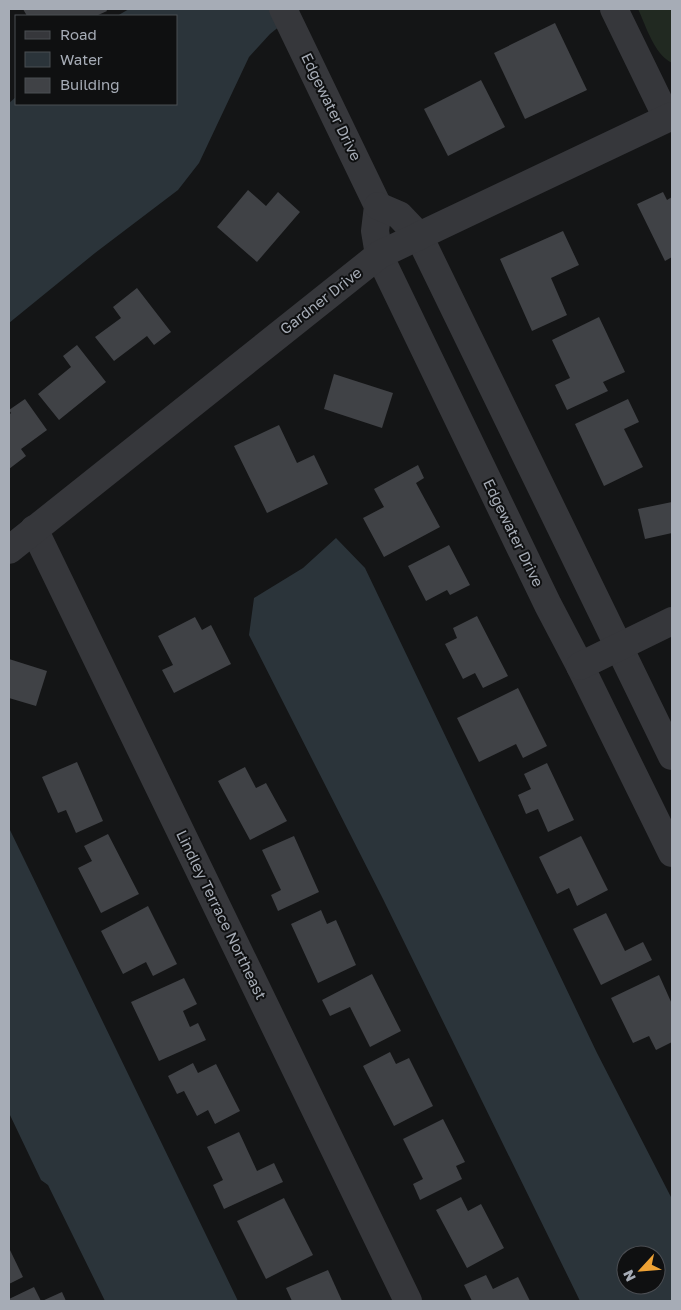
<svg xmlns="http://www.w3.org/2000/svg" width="681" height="1310" viewBox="0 0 681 1310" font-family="'Golos Text',sans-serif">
<rect width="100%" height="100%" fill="#141516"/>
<path fill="#212921" d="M638,9H672V63C654,54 646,26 638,9Z"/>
<g fill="#2b343a" fill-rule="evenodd">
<path d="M129,9H301L270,34L249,57L199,163L178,190L95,253L9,323V103L16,97V104H176V16H117Z"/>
<path d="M336,538L365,568L597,1053L672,1199V1301H580L383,899L249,635L254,598L303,568ZM626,1255H656V1285H626Z"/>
<path d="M9,828L238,1301H105L48,1185L41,1180L9,1113Z"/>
</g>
<g fill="#404246">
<path d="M23,9H106L107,11L96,16H27Z"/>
<path d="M555,23L587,90L525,119L494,53Z"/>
<path d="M481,80L505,127L448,156L424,109Z"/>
<path d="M248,190L266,206L278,192L300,212L257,262L217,227Z"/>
<path d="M663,192L667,200L672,197V257L665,261L637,204Z"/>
<path d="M563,231L579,265L551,278L567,315L532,331L500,259Z"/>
<path d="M137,288L171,332L154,345L147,336L114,361L95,337L121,318L113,307Z"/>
<path d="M599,317L625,372L603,382L608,391L567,410L555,385L570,378L552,340Z"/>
<path d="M77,345L106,382L59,420L38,394L71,367L63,356Z"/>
<path d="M334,374L393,393L382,428L324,409Z"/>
<path d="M25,399L47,430L21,449L26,456L9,469V415L11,413L9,410Z"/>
<path d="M628,399L639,422L624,429L643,467L604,486L575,424Z"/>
<path d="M279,425L297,463L314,455L328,484L267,513L234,446Z"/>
<path d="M418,465L424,478L416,483L440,527L384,557L363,518L384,507L374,489Z"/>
<path d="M672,502V533L645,539L638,509Z"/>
<path d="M449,545L470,585L450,595L447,590L426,601L408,566Z"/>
<path d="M477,616L508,676L483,688L475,673L463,679L445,644L457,638L453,628Z"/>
<path d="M195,617L202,630L211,625L231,664L174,693L162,670L173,665L158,636Z"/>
<path d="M9,659L47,671L36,706L9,698Z"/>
<path d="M518,688L547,746L523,758L516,744L479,762L457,718Z"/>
<path d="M77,762L103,821L76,833L66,810L58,813L42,777Z"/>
<path d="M547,763L574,820L548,832L538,809L526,814L518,795L531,789L524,774Z"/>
<path d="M245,767L256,788L266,783L287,821L250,840L218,781Z"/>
<path d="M108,834L139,894L101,913L78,868L92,861L84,846Z"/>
<path d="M294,836L319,892L278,911L271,895L281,890L262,850Z"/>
<path d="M581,836L608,890L577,906L569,888L557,894L539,857Z"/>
<path d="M148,906L177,964L153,976L146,962L123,974L101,931Z"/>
<path d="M321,910L327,924L336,920L356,965L318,983L291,924Z"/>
<path d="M606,913L625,951L643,942L652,960L601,985L573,929Z"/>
<path d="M372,974L401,1031L370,1047L350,1007L330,1016L322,1000Z"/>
<path d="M659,975L672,1004V1042L656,1050L649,1036L633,1043L611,998Z"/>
<path d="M184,978L197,1004L183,1011L190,1027L198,1023L206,1040L159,1061L131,1002Z"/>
<path d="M390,1052L396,1064L409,1058L433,1106L394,1126L363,1066Z"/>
<path d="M193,1063L198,1073L216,1064L240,1111L215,1124L208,1110L197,1116L184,1091L177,1094L168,1076Z"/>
<path d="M443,1119L465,1162L456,1166L462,1179L420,1200L413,1184L423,1179L403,1139Z"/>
<path d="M239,1132L257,1171L274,1163L283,1182L224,1209L213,1185L223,1180L207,1147Z"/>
<path d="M461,1197L468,1211L481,1204L504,1248L467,1268L436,1210Z"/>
<path d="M284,1198L313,1255L266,1279L237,1221Z"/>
<path d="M9,1248L23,1277L9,1284Z"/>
<path d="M328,1270L342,1301H292L286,1288Z"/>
<path d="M486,1275L493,1289L518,1277L530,1301H472L464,1285Z"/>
<path d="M34,1287L41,1301H9V1299Z"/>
<path d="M62,1292L66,1301H42Z"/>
</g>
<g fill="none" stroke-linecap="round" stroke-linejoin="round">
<g stroke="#36373b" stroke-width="28">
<path d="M283,9L378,206L375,231L379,255L548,605L580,666L672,853"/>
<path d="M614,9L667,118"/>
<path d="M378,206L399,215L419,236L672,756"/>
<path d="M34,529L408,1301"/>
<path d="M9,550L379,255L672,116"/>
<path d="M580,666L672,621"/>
</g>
</g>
<g text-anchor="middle" stroke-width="4" stroke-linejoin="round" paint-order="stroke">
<g font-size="15" fill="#a6acb6" stroke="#0f1011">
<text transform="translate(331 107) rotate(64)" y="5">Edgewater Drive</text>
<text transform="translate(321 301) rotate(-38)" y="5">Gardner Drive</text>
<text transform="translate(513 533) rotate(64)" y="5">Edgewater Drive</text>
<text transform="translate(221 915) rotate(64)" y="5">Lindley Terrace Northeast</text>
</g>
</g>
<rect width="681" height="1310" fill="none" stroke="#a6acb6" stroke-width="20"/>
<rect x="15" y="15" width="162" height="90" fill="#0f1011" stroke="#4b4e53"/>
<rect x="25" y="31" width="25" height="8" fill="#36373b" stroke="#4b4e53"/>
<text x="60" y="40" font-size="15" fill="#a6acb6">Road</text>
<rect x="25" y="52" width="25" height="15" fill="#2b343a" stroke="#4b4e53"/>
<text x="60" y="65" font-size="15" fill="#a6acb6">Water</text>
<rect x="25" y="78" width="25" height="15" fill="#404246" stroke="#4b4e53"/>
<text x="60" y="90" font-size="15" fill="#a6acb6">Building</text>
<g transform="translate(641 1270) rotate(244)"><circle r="24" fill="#0f1011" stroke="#4b4e53"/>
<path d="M0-4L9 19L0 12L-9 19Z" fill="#eea235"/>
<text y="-8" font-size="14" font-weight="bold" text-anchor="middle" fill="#a6acb6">N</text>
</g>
</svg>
